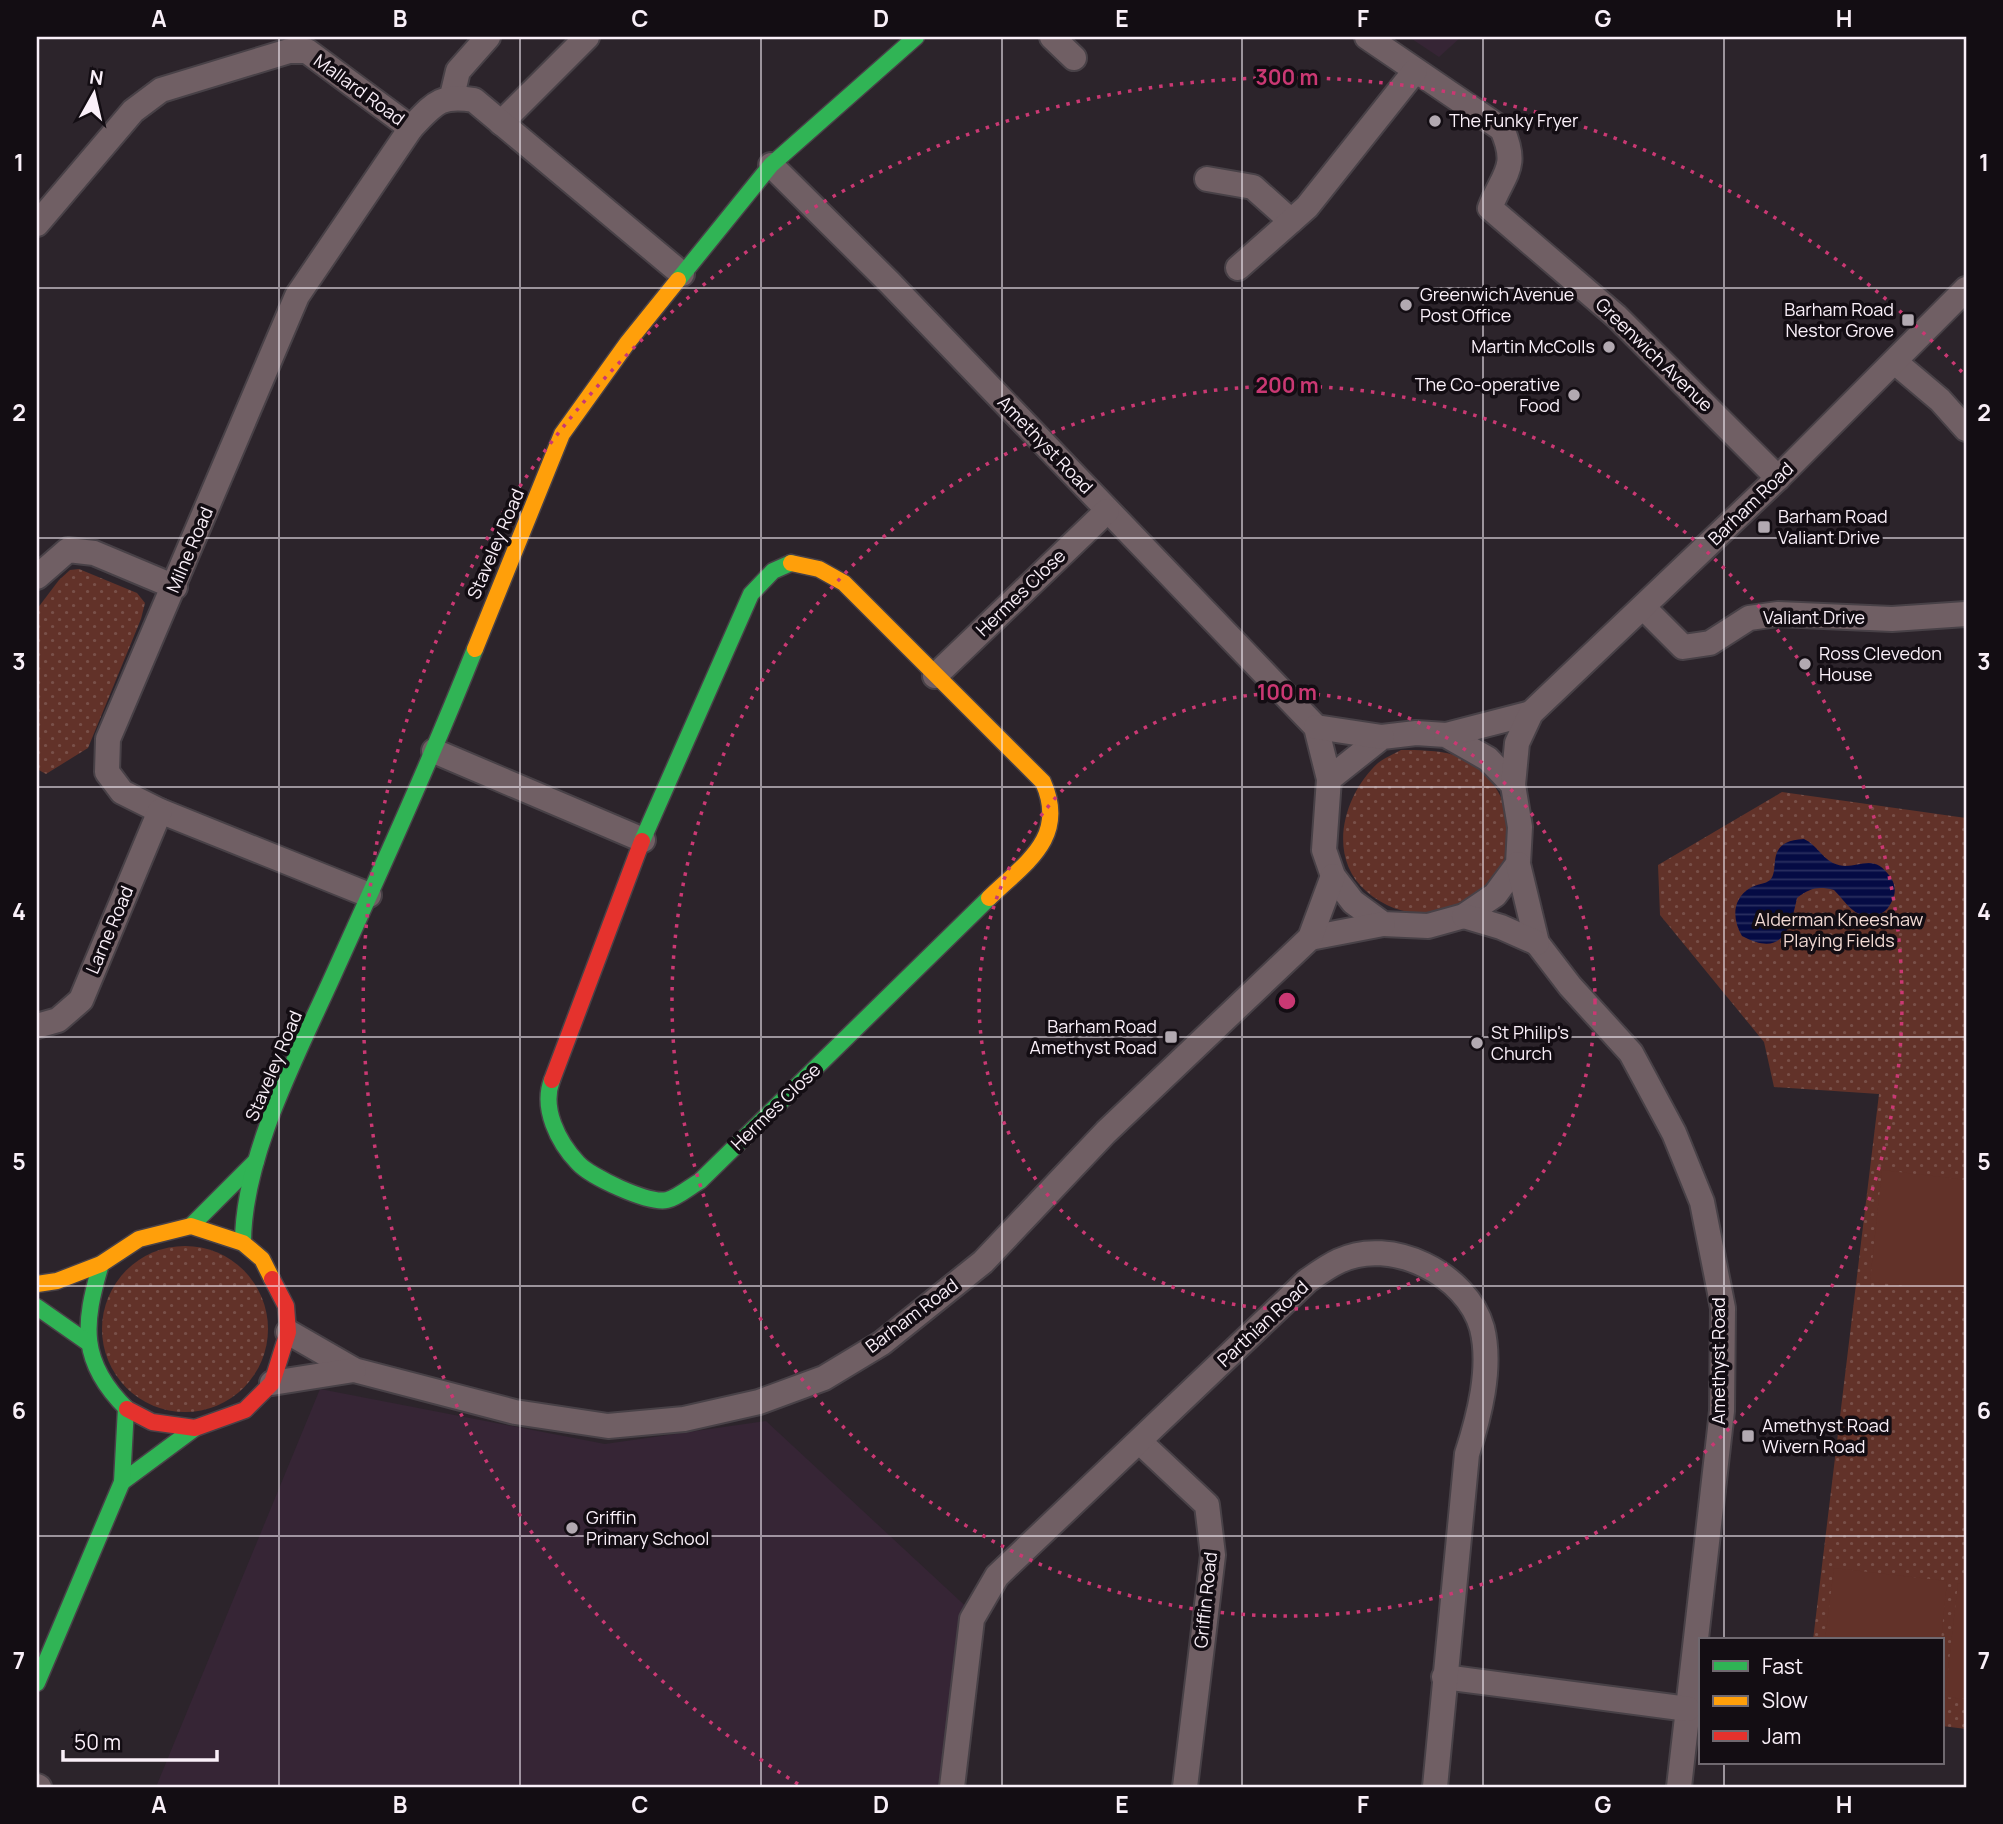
<svg xmlns="http://www.w3.org/2000/svg" width="2003" height="1824" viewBox="0 0 2003 1824" font-family="Manrope,sans-serif">
<defs>
<pattern id="grass-dots" width="8" height="8" patternUnits="userSpaceOnUse" patternTransform="scale(1.75)"><rect width="8" height="8" fill="#623229"/><path d="M2 2h.1M6 6h.1" fill="none" stroke="#795049" stroke-width="1.8" stroke-linecap="round"/></pattern>
<pattern id="water-rules" width="6" height="5" patternUnits="userSpaceOnUse" patternTransform="scale(1.75)"><rect width="6" height="5" fill="#050b44"/><path d="M0 2.5h6" fill="none" stroke="#2a2f60"/></pattern>
</defs>
<rect width="100%" height="100%" fill="#2c242b"/>
<g fill="#362535">
<path d="M1409,37H1461L1439,57Z"/>
<path d="M320,1389L605,1444L766,1421L973,1613L947,1787H156Z"/>
</g>
<g fill="url(#grass-dots)">
<path d="M79,569L137,593L145,603L141,619L88,748L46,774L37,769V609L59,580L70,570Z"/>
<path d="M1401,750C1418,750 1437,750 1454,755C1498,770 1521,821 1503,862C1479,918 1410,930 1366,891C1326,856 1344,794 1378,763C1384,758 1394,754 1401,750Z"/>
<path d="M1782,792L1966,818V1729L1942,1726V1640H1813L1879,1094L1774,1087L1764,1042L1660,915L1658,865Z"/>
<circle cx="185" cy="1329" r="83"/>
</g>
<g fill="#623229">
<path d="M1882,1170L1966,1180V1292L1870,1282Z"/>
<path d="M1834,1568L1947,1581L1941,1640H1825Z"/>
<path d="M1958,1583L1966,1584V1699L1945,1697Z"/>
</g>
<path fill="url(#water-rules)" d="M1804,839C1817,845 1821,857 1833,863C1855,874 1872,848 1891,878C1896,886 1896,894 1891,903C1887,912 1879,915 1870,918C1850,913 1847,903 1834,890C1818,886 1810,888 1797,898C1790,932 1781,957 1742,936C1732,919 1732,899 1750,888C1756,884 1766,884 1770,880C1781,870 1763,841 1804,839Z"/>
<g fill="none" stroke-linecap="round" stroke-linejoin="round">
<defs>
<g id="street">
<path d="M1052,37L1074,58"/>
<path d="M1367,37L1502,129C1519,168 1504,172 1490,208L1616,316L1778,478"/>
<path d="M452,96L458,71L488,37"/>
<path d="M501,123L587,37"/>
<path d="M771,165L890,283L1316,727L1329,779L1324,850L1333,876L1353,902L1383,924L1428,926L1464,916L1495,895L1518,864L1520,827L1513,785L1488,759L1446,735L1416,733L1382,737L1329,779"/>
<path d="M1207,179L1253,187L1291,221"/>
<path d="M37,224L133,111L161,90L289,51H307L411,128"/>
<path d="M1238,268L1307,207L1415,71"/>
<path d="M1895,362L1940,400L1966,429"/>
<path d="M37,577L68,550L94,553L175,587"/>
<path d="M1644,608L1683,647L1710,643L1749,618L1778,614L1892,619L1966,614"/>
<path d="M935,676L1107,511"/>
<path d="M1316,727L1382,737"/>
<path d="M1446,735L1531,713"/>
<path d="M434,751L643,840"/>
<path d="M1513,785L1517,743L1531,713L1778,478L1966,289"/>
<path d="M1518,864L1537,943L1570,986L1631,1053L1674,1133L1702,1202L1723,1308L1722,1411L1679,1787"/>
<path d="M369,895L160,811L122,792L107,772L108,739L297,296L411,128C434,104 440,94 474,100L682,274"/>
<path d="M1464,916L1501,927L1537,943"/>
<path d="M1310,938L1383,924"/>
<path d="M37,1026L58,1020L81,1000L160,811"/>
<path d="M288,1332L354,1370L515,1412L608,1426L684,1419L759,1402L824,1378L882,1343L983,1262L1106,1132L1310,938L1333,876"/>
<path d="M272,1383L354,1370"/>
<path d="M1140,1442L1207,1505L1213,1555L1185,1787"/>
<path d="M1444,1677L1688,1709"/>
<path d="M37,1786L39,1787"/>
<path d="M952,1787L972,1619L997,1576L1307,1281C1317,1274 1328,1266 1339,1261C1391,1236 1467,1274 1482,1328C1492,1368 1479,1417 1467,1454L1435,1787"/>
</g>
<g id="fast">
<path d="M678,280L771,165L916,37"/>
<path d="M642,841L751,594L773,571L791,563"/>
<path d="M552,1080C541,1108 558,1142 578,1163C591,1177 648,1204 667,1200C677,1198 691,1186 700,1181L989,898"/>
<path d="M191,1226L256,1161"/>
<path d="M243,1243C243,1154 300,1050 336,969C384,863 432,757 475,649"/>
<path d="M101,1264C83,1324 79,1362 127,1409"/>
<path d="M37,1307L87,1342"/>
<path d="M122,1482L195,1428"/>
<path d="M37,1683L122,1482L126,1408"/>
</g>
<g id="slow">
<path d="M791,563L819,569L844,583L1043,782C1068,838 1025,863 989,898"/>
<path d="M475,649L562,434L628,342L678,280"/>
<path d="M37,1284L57,1281L101,1264L139,1239L191,1226L243,1243L262,1259L272,1279"/>
</g>
<g id="jam">
<path d="M552,1080L642,841"/>
<path d="M127,1409L152,1422L195,1428L245,1410L272,1383L288,1332L286,1306L272,1279"/>
</g>
</defs>
<use href="#street" stroke="#484147" stroke-width="28"/>
<use href="#fast" stroke="#484147" stroke-width="19"/>
<use href="#slow" stroke="#484147" stroke-width="19"/>
<use href="#jam" stroke="#484147" stroke-width="19"/>
<use href="#street" stroke="#705f64" stroke-width="24"/>
<use href="#fast" stroke="#30b455" stroke-width="16"/>
<use href="#slow" stroke="#ff9f0a" stroke-width="16"/>
<use href="#jam" stroke="#e5322d" stroke-width="16"/>
</g>
<path fill="none" stroke="#faf0f9" stroke-width="2" stroke-opacity="0.55" d="M279,37V1787M520,37V1787M761,37V1787M1002,37V1787M1242,37V1787M1483,37V1787M1724,37V1640M37,288H1966M37,538H1966M37,787H1966M37,1037H1966M37,1286H1966M37,1536H1966M1724,1763V1787"/>
<g fill="none" stroke="#ca3873" stroke-width="3.5" stroke-dasharray="3.5 7">
<circle cx="1287" cy="1001" r="308"/>
<circle cx="1287" cy="1001" r="615"/>
<path d="M798 1784A923 923 0 1 1 1962 372"/>
</g>
<g fill="#b2a9b1" stroke="#130d13" stroke-width="2.5">
<circle cx="1435" cy="121" r="7"/>
<circle cx="1406" cy="305" r="7"/>
<rect x="1901" y="313" width="14" height="14" rx="3.5"/>
<circle cx="1609" cy="347" r="7"/>
<circle cx="1574" cy="395" r="7"/>
<rect x="1757" y="520" width="14" height="14" rx="3.5"/>
<circle cx="1805" cy="664" r="7"/>
<rect x="1164" y="1030" width="14" height="14" rx="3.5"/>
<circle cx="1477" cy="1043" r="7"/>
<rect x="1741" y="1429" width="14" height="14" rx="3.5"/>
<circle cx="572" cy="1528" r="7"/>
</g>
<g text-anchor="middle" stroke-width="7" stroke-linejoin="round" paint-order="stroke">
<g font-size="18" fill="#faf0f9" stroke="#130d13">
<text transform="translate(359 90) rotate(36)" y="6">Mallard Road</text>
<text transform="translate(1654 355) rotate(44)" y="6">Greenwich Avenue</text>
<text transform="translate(1045 445) rotate(46)" y="6">Amethyst Road</text>
<text transform="translate(1751 504) rotate(-44)" y="6">Barham Road</text>
<text transform="translate(496 544) rotate(-67)" y="6">Staveley Road</text>
<text transform="translate(190 550) rotate(-67)" y="6">Milne Road</text>
<text transform="translate(1021 593) rotate(-44)" y="6">Hermes Close</text>
<text x="1814" y="624">Valiant Drive</text>
<text transform="translate(110 930) rotate(-67)" y="6">Larne Road</text>
<text transform="translate(274 1066) rotate(-67)" y="6">Staveley Road</text>
<text transform="translate(776 1107) rotate(-44)" y="6">Hermes Close</text>
<text transform="translate(912 1316) rotate(-37)" y="6">Barham Road</text>
<text transform="translate(1263 1324) rotate(-43)" y="6">Parthian Road</text>
<text transform="translate(1719 1361) rotate(-90)" y="6">Amethyst Road</text>
<text transform="translate(1206 1600) rotate(-84)" y="6">Griffin Road</text>
</g>
<g font-size="18" fill="#faf0f9" stroke="#130d13" text-anchor="start">
<text x="1449" y="127">The Funky Fryer</text>
<text x="1420" y="301">Greenwich Avenue<tspan x="1420" dy="21">Post Office</tspan></text>
<text x="1894" y="316" text-anchor="end">Barham Road<tspan x="1894" dy="21">Nestor Grove</tspan></text>
<text x="1595" y="353" text-anchor="end">Martin McColls</text>
<text x="1560" y="391" text-anchor="end">The Co-operative<tspan x="1560" dy="21">Food</tspan></text>
<text x="1778" y="523">Barham Road<tspan x="1778" dy="21">Valiant Drive</tspan></text>
<text x="1819" y="660">Ross Clevedon<tspan x="1819" dy="21">House</tspan></text>
<text x="1157" y="1033" text-anchor="end">Barham Road<tspan x="1157" dy="21">Amethyst Road</tspan></text>
<text x="1491" y="1039">St Philip's<tspan x="1491" dy="21">Church</tspan></text>
<text x="1762" y="1432">Amethyst Road<tspan x="1762" dy="21">Wivern Road</tspan></text>
<text x="586" y="1524">Griffin<tspan x="586" dy="21">Primary School</tspan></text>
</g>
<g font-size="18" fill="#f1d9d3" stroke="#130d13">
<text x="1839" y="926">Alderman Kneeshaw<tspan x="1839" dy="21">Playing Fields</tspan></text>
</g>
</g>
<circle cx="1287" cy="1001" r="10" fill="#ca3873" stroke="#130d13" stroke-width="3.5"/>
<g font-size="21" text-anchor="middle" font-weight="bold" fill="#ca3873" stroke="#130d13" stroke-width="7" stroke-linejoin="round" paint-order="stroke">
<text x="1287" y="85">300 m</text>
<text x="1287" y="393">200 m</text>
<text x="1287" y="700">100 m</text>
</g>
<rect width="2003" height="1824" fill="none" stroke="#130d13" stroke-width="77"/>
<rect x="1699" y="1638" width="245" height="126" fill="#130d13" stroke="#6f686f" stroke-width="2"/>
<rect x="1713" y="1661" width="35" height="10" fill="#30b455" stroke="#6f686f" stroke-width="2"/>
<text x="1762" y="1674" font-size="21" fill="#faf0f9">Fast</text>
<rect x="1713" y="1696" width="35" height="10" fill="#ff9f0a" stroke="#6f686f" stroke-width="2"/>
<text x="1762" y="1708" font-size="21" fill="#faf0f9">Slow</text>
<rect x="1713" y="1731" width="35" height="10" fill="#e5322d" stroke="#6f686f" stroke-width="2"/>
<text x="1762" y="1744" font-size="21" fill="#faf0f9">Jam</text>
<g transform="translate(94 94) rotate(8)" stroke="#130d13" stroke-width="5" paint-order="stroke">
<path d="M0-5L12 26L0 18L-12 26Z" fill="#faf0f9"/>
<text y="-10" font-size="19" font-weight="bold" text-anchor="middle" fill="#faf0f9">N</text>
</g>
<path d="M63 1750v10h154v-10" fill="none" stroke="#faf0f9" stroke-width="3.5"/>
<text x="74" y="1750" font-size="21" fill="#faf0f9" stroke="#130d13" stroke-width="5" paint-order="stroke">50 m</text>
<rect x="38" y="38" width="1927" height="1748" fill="none" stroke="#faf0f9" stroke-width="2.5"/>
<g font-size="23" text-anchor="middle" font-weight="bold" fill="#faf0f9">
<text x="159" y="27">A</text>
<text x="400" y="27">B</text>
<text x="640" y="27">C</text>
<text x="881" y="27">D</text>
<text x="1122" y="27">E</text>
<text x="1363" y="27">F</text>
<text x="1603" y="27">G</text>
<text x="1844" y="27">H</text>
<text x="19" y="171">1</text>
<text x="1984" y="171">1</text>
<text x="19" y="421">2</text>
<text x="1984" y="421">2</text>
<text x="19" y="670">3</text>
<text x="1984" y="670">3</text>
<text x="19" y="920">4</text>
<text x="1984" y="920">4</text>
<text x="19" y="1170">5</text>
<text x="1984" y="1170">5</text>
<text x="19" y="1419">6</text>
<text x="1984" y="1419">6</text>
<text x="19" y="1669">7</text>
<text x="1984" y="1669">7</text>
<text x="159" y="1813">A</text>
<text x="400" y="1813">B</text>
<text x="640" y="1813">C</text>
<text x="881" y="1813">D</text>
<text x="1122" y="1813">E</text>
<text x="1363" y="1813">F</text>
<text x="1603" y="1813">G</text>
<text x="1844" y="1813">H</text>
</g>
</svg>
